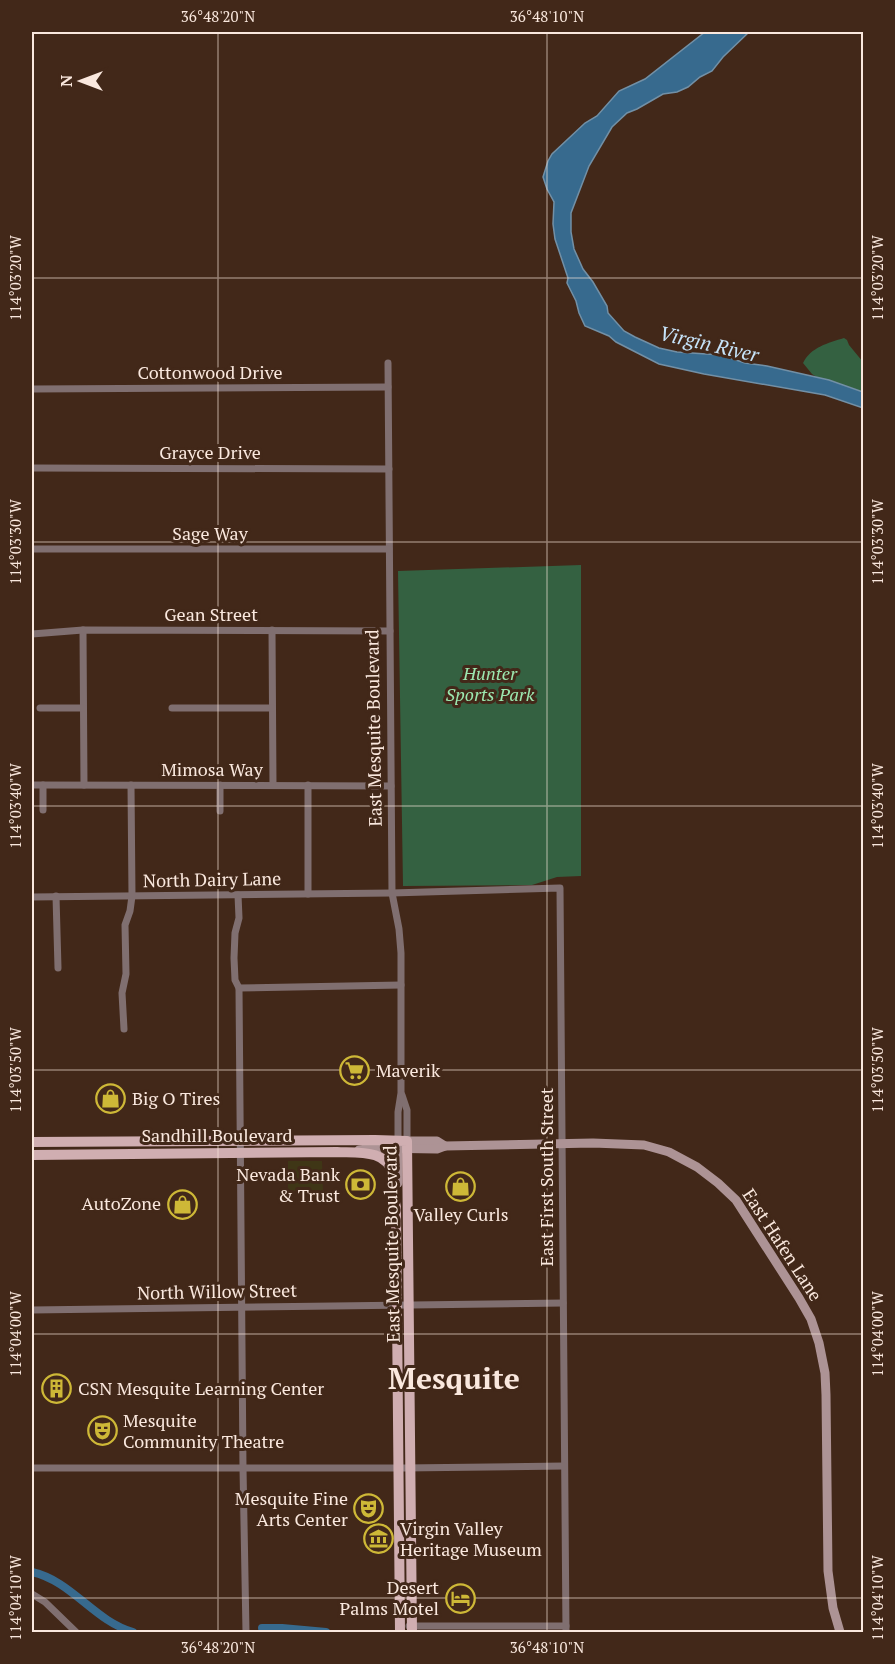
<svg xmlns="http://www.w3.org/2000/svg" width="895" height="1664" viewBox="0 0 895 1664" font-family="'PT Serif',serif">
<rect width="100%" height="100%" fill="#422819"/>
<g fill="#346141">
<path d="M844,338L847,340L849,345L863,362V392L829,380L818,378L812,374L803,363C811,347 828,343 844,338Z"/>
<path d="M581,565V876L557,877L532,885L403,886L398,571Z"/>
</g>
<path fill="#3f3616" d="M288,1161H322L323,1191H288Z"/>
<path fill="#376a8e" stroke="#7290a6" stroke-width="1.5" d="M705,32H749L723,57L712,71L700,77L688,87L677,92L663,94L637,109L627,113L612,127L589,166L571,213V232L574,249L583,269L593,282L607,306L608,313L624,331L635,337L659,348L677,352L721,355L745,363L767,366L829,380L863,392V408L825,395L704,374L659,364L616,342L609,336L585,326L579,313L576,301L567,283L568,278L555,239L553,224L554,202L547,189L543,177L548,161L552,154L585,123L597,116L619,91L645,79Z"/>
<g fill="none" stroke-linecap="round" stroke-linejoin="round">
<g stroke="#376a8e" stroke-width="8">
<path d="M32,1572C72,1581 94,1621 133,1632"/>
<path d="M262,1628H282L326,1632"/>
</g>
<g stroke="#806f70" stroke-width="7">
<path d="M388,363L392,893L399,929L401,953V1093L398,1112V1141"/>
<path d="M32,389L388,387"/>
<path d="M32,468L389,469"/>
<path d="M32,549H389"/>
<path d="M83,630L84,785"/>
<path d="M272,630L273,785"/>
<path d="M32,634L83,630L390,631"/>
<path d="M40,708H83"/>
<path d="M172,708H272"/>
<path d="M32,785L391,786"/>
<path d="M43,785V810"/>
<path d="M220,811V785"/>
<path d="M308,894V785"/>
<path d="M238,895L239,918L235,933L234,958L235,980L239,988L243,1468L246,1632"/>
<path d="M56,896L58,968"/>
<path d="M32,897L392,893L560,888L566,1632"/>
<path d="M239,988L401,985"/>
<path d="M124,1029L122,993L126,974L125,925L130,911L132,896L131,785"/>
<path d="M402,1095L407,1110V1141"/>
<path d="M32,1310L563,1303"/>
<path d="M32,1468H404L564,1466"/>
<path d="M32,1594L45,1602L76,1632"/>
<path d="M409,1626H566"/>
</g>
<g stroke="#ad9395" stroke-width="9">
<path d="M407,1141H437L445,1146"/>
<path d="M359,1150L375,1148L437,1149L445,1146L593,1143L644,1145L669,1152L697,1167L718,1183L736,1200L799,1298L811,1319L819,1343L825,1373L826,1395L828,1571L833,1608L840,1632"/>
<path d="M398,1183V1143"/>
</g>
<g stroke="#d0aeb1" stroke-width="10">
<path d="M32,1142L375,1140L407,1141L412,1632"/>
<path d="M32,1155L337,1152C357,1153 388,1149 393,1175C395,1185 393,1196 396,1207L400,1632"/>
</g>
</g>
<path fill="none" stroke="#fae8de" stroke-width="1.5" stroke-opacity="0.45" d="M218,32V1632M547,32V1632M32,278H864M32,542H864M32,806H864M32,1070H864M32,1334H864M32,1598H864"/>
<defs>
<symbol id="supermarket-ring" viewBox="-11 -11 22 22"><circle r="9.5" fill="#422819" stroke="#ceb837" stroke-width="1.5"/><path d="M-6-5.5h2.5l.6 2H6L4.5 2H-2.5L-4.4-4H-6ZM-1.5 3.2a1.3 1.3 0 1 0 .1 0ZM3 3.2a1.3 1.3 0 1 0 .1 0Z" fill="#ceb837"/></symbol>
<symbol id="shop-ring" viewBox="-11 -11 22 22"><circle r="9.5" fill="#422819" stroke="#ceb837" stroke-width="1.5"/><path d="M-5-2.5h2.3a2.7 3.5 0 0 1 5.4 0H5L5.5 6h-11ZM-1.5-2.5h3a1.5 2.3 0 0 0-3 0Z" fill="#ceb837"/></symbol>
<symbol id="bank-ring" viewBox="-11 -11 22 22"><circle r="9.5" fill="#422819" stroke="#ceb837" stroke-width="1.5"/><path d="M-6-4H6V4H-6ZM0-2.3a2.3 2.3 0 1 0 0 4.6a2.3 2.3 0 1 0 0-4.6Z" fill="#ceb837"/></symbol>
<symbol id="building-ring" viewBox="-11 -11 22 22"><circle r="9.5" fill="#422819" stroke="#ceb837" stroke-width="1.5"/><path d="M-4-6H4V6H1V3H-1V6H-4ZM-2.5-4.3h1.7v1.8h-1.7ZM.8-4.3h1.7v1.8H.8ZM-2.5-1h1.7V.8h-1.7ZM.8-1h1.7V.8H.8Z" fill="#ceb837"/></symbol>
<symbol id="theatre-ring" viewBox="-11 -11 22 22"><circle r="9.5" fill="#422819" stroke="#ceb837" stroke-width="1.5"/><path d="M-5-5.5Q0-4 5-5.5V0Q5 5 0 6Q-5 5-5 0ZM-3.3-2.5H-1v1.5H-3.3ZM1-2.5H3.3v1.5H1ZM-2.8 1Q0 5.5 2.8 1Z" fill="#ceb837"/></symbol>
<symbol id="museum-ring" viewBox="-11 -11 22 22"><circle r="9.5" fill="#422819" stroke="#ceb837" stroke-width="1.5"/><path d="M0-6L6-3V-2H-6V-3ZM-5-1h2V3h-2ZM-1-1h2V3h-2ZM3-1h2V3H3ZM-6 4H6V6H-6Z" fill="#ceb837"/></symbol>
<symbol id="hotel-ring" viewBox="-11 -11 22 22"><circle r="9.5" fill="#422819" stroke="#ceb837" stroke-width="1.5"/><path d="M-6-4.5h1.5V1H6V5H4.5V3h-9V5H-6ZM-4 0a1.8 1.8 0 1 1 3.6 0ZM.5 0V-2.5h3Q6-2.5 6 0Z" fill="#ceb837"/></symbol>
</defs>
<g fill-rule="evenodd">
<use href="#supermarket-ring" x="338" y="1054" width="33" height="33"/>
<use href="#shop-ring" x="94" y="1082" width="33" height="33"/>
<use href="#bank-ring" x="344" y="1168" width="33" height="33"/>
<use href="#shop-ring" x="444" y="1170" width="33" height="33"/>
<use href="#shop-ring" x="166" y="1188" width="33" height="33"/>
<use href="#building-ring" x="40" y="1372" width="33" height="33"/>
<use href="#theatre-ring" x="86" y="1414" width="33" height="33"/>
<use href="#theatre-ring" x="352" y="1492" width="33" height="33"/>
<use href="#museum-ring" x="362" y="1522" width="33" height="33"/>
<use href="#hotel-ring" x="444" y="1582" width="33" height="33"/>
</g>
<g text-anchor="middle" stroke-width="6" stroke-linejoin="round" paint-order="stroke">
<g font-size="18" fill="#fae8de" stroke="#422819">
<text x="210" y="379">Cottonwood Drive</text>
<text x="210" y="459">Grayce Drive</text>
<text x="210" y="540">Sage Way</text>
<text x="211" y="621">Gean Street</text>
<text transform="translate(374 728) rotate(-91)" y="6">East Mesquite Boulevard</text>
<text x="212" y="776">Mimosa Way</text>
<text transform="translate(212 880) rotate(-1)" y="6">North Dairy Lane</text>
<text x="217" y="1142">Sandhill Boulevard</text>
<text transform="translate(547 1177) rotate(-90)" y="6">East First South Street</text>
<text transform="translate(392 1244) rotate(-91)" y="6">East Mesquite Boulevard</text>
<text transform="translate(782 1245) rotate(57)" y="6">East Hafen Lane</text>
<text transform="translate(217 1292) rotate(-1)" y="6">North Willow Street</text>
</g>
<g font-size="18" font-style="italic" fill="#9ce8b0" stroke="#422819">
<text x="490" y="680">Hunter<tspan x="490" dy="21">Sports Park</tspan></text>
</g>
<g font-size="18" fill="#fae8de" stroke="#422819" text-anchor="start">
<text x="376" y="1077">Maverik</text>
<text x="132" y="1105">Big O Tires</text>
<text x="340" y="1181" text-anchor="end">Nevada Bank<tspan x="340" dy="21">&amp; Trust</tspan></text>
<text x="161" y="1210" text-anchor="end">AutoZone</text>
<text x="461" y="1221" text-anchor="middle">Valley Curls</text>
<text x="78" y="1395">CSN Mesquite Learning Center</text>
<text x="123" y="1427">Mesquite<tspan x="123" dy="21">Community Theatre</tspan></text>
<text x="348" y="1505" text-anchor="end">Mesquite Fine<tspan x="348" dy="21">Arts Center</tspan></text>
<text x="400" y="1535">Virgin Valley<tspan x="400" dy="21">Heritage Museum</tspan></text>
<text x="439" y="1594" text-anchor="end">Desert<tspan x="439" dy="21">Palms Motel</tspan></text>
</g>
<g font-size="20" font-style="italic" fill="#c6e3f9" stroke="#422819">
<text transform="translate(709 344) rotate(13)" y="7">Virgin River</text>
</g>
<g font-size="30" font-weight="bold" fill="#fae8de" stroke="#422819">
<text x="454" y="1389">Mesquite</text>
</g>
</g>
<rect width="895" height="1664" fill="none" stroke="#422819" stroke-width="66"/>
<g transform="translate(81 81) rotate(270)" stroke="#422819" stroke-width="4.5" paint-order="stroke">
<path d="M0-4.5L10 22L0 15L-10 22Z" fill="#fae8de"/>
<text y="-9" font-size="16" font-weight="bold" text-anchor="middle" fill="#fae8de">N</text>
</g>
<rect x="33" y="33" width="829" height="1598" fill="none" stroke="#fae8de" stroke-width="2"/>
<g font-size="15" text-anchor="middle" fill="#fae8de">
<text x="218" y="22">36°48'20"N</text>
<text x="547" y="22">36°48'10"N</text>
<text transform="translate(878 278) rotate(-90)" y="5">114°03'20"W</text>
<text transform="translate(16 278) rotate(-90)" y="5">114°03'20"W</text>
<text transform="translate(878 542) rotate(-90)" y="5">114°03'30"W</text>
<text transform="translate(16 542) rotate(-90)" y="5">114°03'30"W</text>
<text transform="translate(16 806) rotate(-90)" y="5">114°03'40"W</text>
<text transform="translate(878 806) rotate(-90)" y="5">114°03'40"W</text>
<text transform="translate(878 1070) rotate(-90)" y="5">114°03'50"W</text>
<text transform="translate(16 1070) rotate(-90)" y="5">114°03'50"W</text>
<text transform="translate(16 1334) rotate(-90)" y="5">114°04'00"W</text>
<text transform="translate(878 1334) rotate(-90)" y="5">114°04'00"W</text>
<text transform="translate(878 1598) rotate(-90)" y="5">114°04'10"W</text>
<text transform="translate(16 1598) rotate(-90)" y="5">114°04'10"W</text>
<text x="218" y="1653">36°48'20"N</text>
<text x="547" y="1653">36°48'10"N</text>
</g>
</svg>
